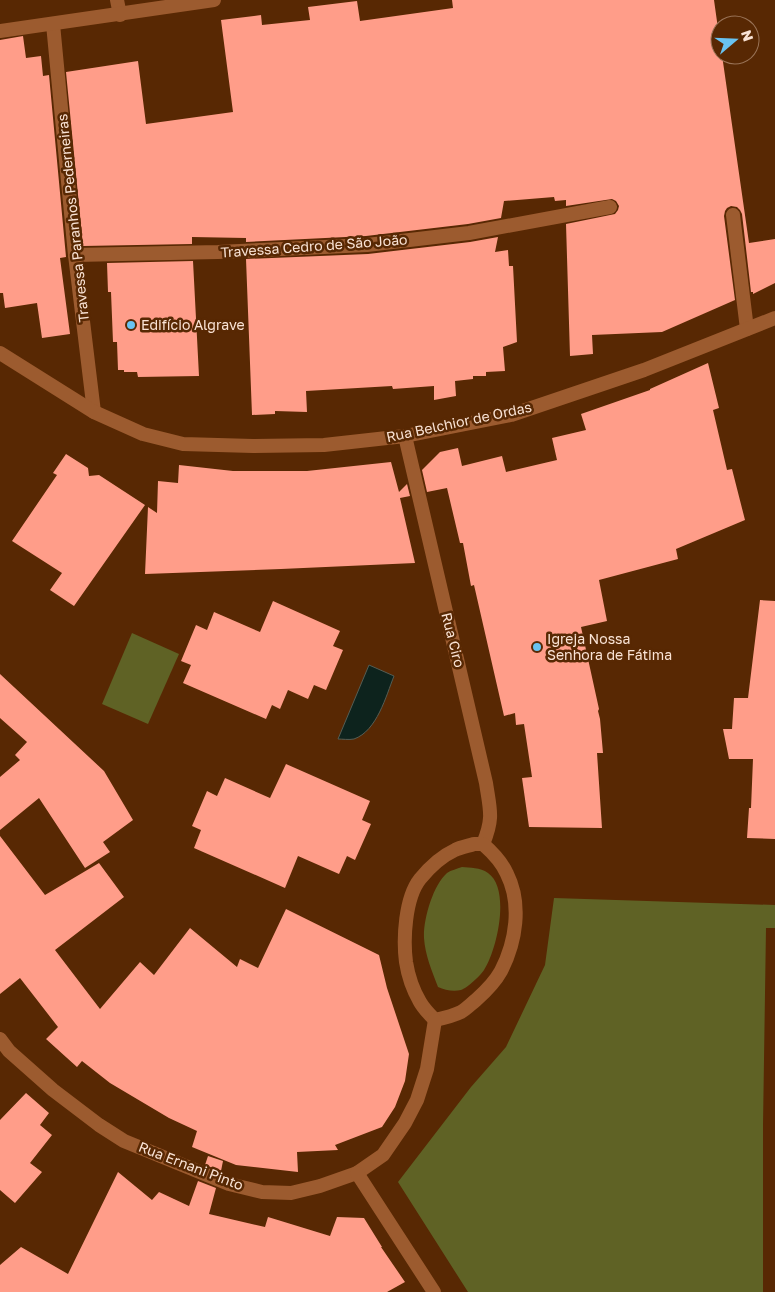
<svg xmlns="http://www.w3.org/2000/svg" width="775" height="1292" viewBox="0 0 775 1292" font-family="'Golos Text',sans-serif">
<rect width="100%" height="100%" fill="#582803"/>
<g fill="#5f6225">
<path d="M132,633L179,654L148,724L102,704Z"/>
<path d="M462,867C470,868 480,867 488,873C511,889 497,950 484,970C480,976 467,988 461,990C453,992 445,990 438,987C432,971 425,955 424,938C423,920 433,885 447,873C451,870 457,869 462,867Z"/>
<path d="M554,898L775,905V928H766L763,1125V1292H468L398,1182L471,1087L506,1047L545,965Z"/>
</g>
<path fill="#0d231d" stroke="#545d54" d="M369,665L394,676C386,696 377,731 354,739C349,740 342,739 338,739Z"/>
<g fill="#ff9d89">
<path d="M452,0H714L720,43V55H722L749,243L775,239V283L753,294V292H751L742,214L740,210L737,207L731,206L727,208L725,211L724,216L735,300L662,332L592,335L593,354L570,356L566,224L615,214L618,210L619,206L616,201L612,199L566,206V200L555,201L554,197L504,201L501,218L468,224L366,236L246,242V238L192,237V244L83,246L66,72L138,61L146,124L233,112L221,20L261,15L262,25L310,20L308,7L357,1L360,21L453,8Z"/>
<path d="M23,36L26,58L41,56L43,76L49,75L66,257L60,258L70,334L42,338L37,303L5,308L3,293H0V40Z"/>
<path d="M498,237L495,252L508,250L509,266H513L517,342L503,347L505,371L486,372V376H473V379L455,381L456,396L434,400V386L393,389L392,386L306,391L307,412L275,411V414L252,415L246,259L368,254L470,242Z"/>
<path d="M193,261L199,376L138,377L137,372H124V370H118L117,342H113L111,292H108L107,263Z"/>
<path d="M708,363L719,408L713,410L727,470L732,469L745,520L676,549L678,559L599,580L607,621L581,627L599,709L598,711L600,719L603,753H597L602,828L529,827L522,778L532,777L524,724L516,725L515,713L504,716L474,585L471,586L463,543H460L447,488L427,492L422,470L440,452L458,448L462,466L502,456L506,472L557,460L552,438L586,430L581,414L650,390V389Z"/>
<path d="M66,454L88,468L89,476L99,475L145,505L74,606L50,590L62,573L12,541L57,475L53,473Z"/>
<path d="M391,462L399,492L407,484L410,496L400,498L415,563L281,569L145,574L148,507L157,513L158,481L178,483L179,465L233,471H307Z"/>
<path d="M760,600L775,601V839L747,838L749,808H751L753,759H729L723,729H732L734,698H748Z"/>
<path d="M273,601L340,631L333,646L343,650L326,690L314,685L308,699L288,690L280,709L272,705L266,719L183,683L191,665L181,661L196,625L207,630L214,612L260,632Z"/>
<path d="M0,674L104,771L133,820L103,842L110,852L85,868L39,798L0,830V777L20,760L15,755L27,742L0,718Z"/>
<path d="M286,764L370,801L362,820L371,824L355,860L347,856L339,874L298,856L285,888L194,848L201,830L192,826L207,791L217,796L225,778L270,798Z"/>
<path d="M0,836L45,895L99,863L124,897L55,950L100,1009L140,962L154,975L190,928L237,967L240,959L258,968L286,909L379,955L387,988L409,1054L405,1081L395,1107L382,1127L335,1145L338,1150L297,1152L298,1172L236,1165L192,1147L197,1131L169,1118L110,1083L82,1061L77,1067L46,1039L58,1027L20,978L0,994Z"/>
<path d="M26,1093L49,1113L40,1125L52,1135L30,1163L42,1172L15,1203L0,1190V1120Z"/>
<path d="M208,1156L223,1161L221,1171L205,1165Z"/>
<path d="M118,1172L152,1200L159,1192L189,1206L198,1181L216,1188L209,1214L265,1227L268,1217L330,1236L337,1217L364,1218L382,1247H381L405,1282L387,1292H0V1265L21,1247L68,1274Z"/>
</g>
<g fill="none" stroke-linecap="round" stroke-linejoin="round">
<g stroke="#9c5b2f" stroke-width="14">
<path d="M117,0L120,15"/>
<path d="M53,24L75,255L94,412"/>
<path d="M0,31L214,0"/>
<path d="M733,215L747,329"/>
<path d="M75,255L218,252L367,245L469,233L610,207"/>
<path d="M405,436L486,783C490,810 494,818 483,844"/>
<path d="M474,844H483C492,852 502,862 507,874C522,904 516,942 501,971C495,982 485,992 476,1000C471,1004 466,1009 461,1012C453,1016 444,1018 435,1020C429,1014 424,1009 420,1002C413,990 408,975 406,962C403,939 405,898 420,879C429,868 442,856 455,850C461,847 468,846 474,844Z"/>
<path d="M0,1039L9,1051L53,1090L99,1125L124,1141L229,1184L262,1192L291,1193L320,1186L357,1173L383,1155L405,1123L417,1100L427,1069L435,1020"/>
<path d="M357,1173L434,1292"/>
</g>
<path stroke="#9c5b2f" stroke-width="14" d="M0,353L94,412L143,434L183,444L253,446L324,445L405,436L511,415L644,370L775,318"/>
</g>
<g fill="#69c3f1" stroke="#582803" stroke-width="2">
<circle cx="131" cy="325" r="5"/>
<circle cx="537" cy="647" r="5"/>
</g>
<g text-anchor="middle" stroke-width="5" stroke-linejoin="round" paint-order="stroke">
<g font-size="14" fill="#fae3d5" stroke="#582803">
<text transform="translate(73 218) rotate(-96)" y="5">Travessa Paranhos Pederneiras</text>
<text transform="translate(314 246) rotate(-4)" y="5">Travessa Cedro de São João</text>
<text transform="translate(459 422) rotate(-12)" y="5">Rua Belchior de Ordas</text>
<text transform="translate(453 640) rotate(76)" y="5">Rua Ciro</text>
<text transform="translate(191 1166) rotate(21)" y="5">Rua Ernani Pinto</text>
</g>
<g font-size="14" fill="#fae3d5" stroke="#582803" text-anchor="start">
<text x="141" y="330">Edifício Algrave</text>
<text x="547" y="644">Igreja Nossa<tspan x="547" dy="16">Senhora de Fátima</tspan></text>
</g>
</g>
<g transform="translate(735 40) rotate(71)"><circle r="24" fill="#582803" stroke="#997357"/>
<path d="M0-4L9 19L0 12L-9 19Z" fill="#69c3f1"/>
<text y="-8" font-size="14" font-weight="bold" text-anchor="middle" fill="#fae3d5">N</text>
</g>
</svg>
